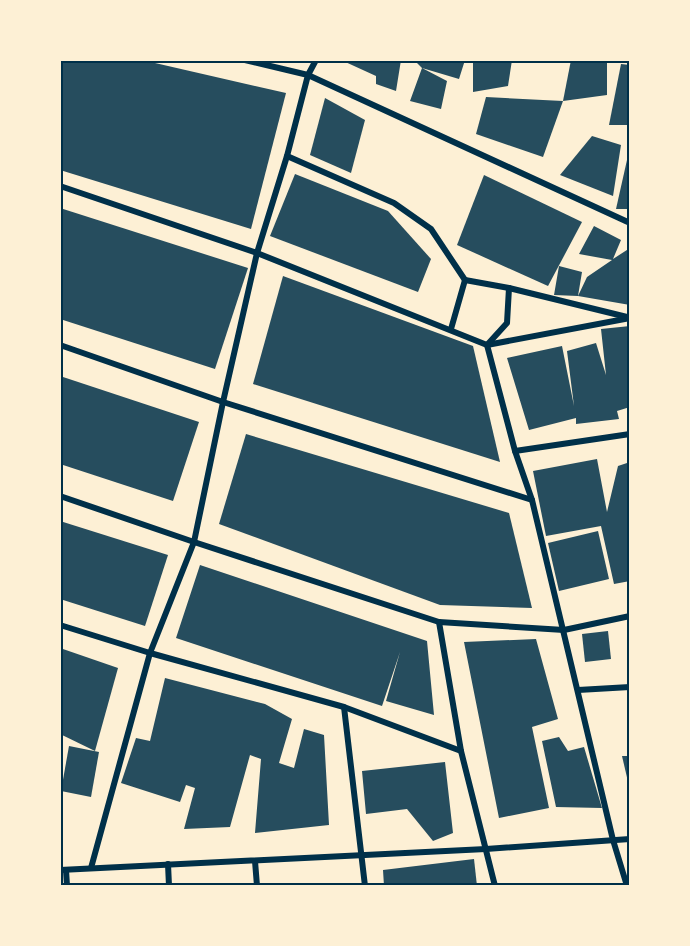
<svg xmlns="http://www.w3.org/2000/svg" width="690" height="946" viewBox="0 0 690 946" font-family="Commissioner,sans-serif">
<rect width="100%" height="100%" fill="#fdf0d5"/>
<g fill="#264d5e">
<path d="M60,60H142L286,93L251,229L60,170Z"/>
<path d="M341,60H401L396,91L376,84V76Z"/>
<path d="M414,60H465L459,79L422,68L447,81L441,109L410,101L422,68Z"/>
<path d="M473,60H512L508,86L473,92Z"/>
<path d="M571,60L607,61V95L563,101Z"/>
<path d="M621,64L630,65V125H609Z"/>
<path d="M486,97L563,101L543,157L476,134Z"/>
<path d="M325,98L365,120L351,173L310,155Z"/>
<path d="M592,136L621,145L613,196L560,175Z"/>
<path d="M629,151L630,209H616Z"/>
<path d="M295,174L388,211L431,259L418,292L270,236Z"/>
<path d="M484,175L582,222L548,286L457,245Z"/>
<path d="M60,208L248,268L215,369L60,319Z"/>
<path d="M594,226L621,240L613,259L630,248V305L578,296L554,295L559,266L582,272L578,296L587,277L612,260L579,254Z"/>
<path d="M283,276L473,346L500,462L253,384Z"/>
<path d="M630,326V407L617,411L619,419L576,424V418L529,430L507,358L562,346L574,406L567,351L596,343L606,375L601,329Z"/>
<path d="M60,376L199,422L173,501L60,464Z"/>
<path d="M246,434L509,513L532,608L440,605L219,524Z"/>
<path d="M597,459L607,512L618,466L630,462V581L614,584L601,526L546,536L533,471Z"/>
<path d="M60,521L168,555L145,626L60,599Z"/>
<path d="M598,531L609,579L559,591L548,543Z"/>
<path d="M200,565L427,641L434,715L386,701L400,652L382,706L176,638Z"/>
<path d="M608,631L611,659L585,662L582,634Z"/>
<path d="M536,639L558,719L532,727L549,808L499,818L464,642Z"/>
<path d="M60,648L118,668L95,751L60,734Z"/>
<path d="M165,678L265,704L292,719L279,763L294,768L304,729L324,735L329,825L255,833L261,759L250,755L230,827L184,829L195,788L186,785L180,802L121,783L136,738L150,741Z"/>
<path d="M559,737L568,751L584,747L602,808L556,807L542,741Z"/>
<path d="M69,746L99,752L91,797L61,791Z"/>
<path d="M622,756H630V786H629Z"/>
<path d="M445,762L453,833L433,841L407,809L366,814L362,771Z"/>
<path d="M474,859L477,886H384L383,870Z"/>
</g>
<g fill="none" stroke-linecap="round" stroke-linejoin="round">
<g stroke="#003049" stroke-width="6">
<path d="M245,60L308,75L630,223"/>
<path d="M287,156L394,203L431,229L465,280L509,288L627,317"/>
<path d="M60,186L257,253L487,345L630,318"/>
<path d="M451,329L465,280"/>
<path d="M60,345L223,402L532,500"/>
<path d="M487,345L515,451L532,500L613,840L627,886"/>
<path d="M487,345L507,323L509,288"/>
<path d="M515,451L630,434"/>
<path d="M60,496L194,542L439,622L564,630L630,616"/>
<path d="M439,622L461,751L495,886"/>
<path d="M60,625L150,653L344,707L461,751"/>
<path d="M578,690L630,687"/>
<path d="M344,707L365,886"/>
<path d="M255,861L257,886"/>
<path d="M168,864L169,886"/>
<path d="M91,868L150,653L194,542L223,402L257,253L287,156L308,75L316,60"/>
<path d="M60,870L486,849L630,839"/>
<path d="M66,870L67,886"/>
</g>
</g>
<rect width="690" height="946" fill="none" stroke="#fdf0d5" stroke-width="123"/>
<rect x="62" y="62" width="566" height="822" fill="none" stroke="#003049" stroke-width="2"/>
</svg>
